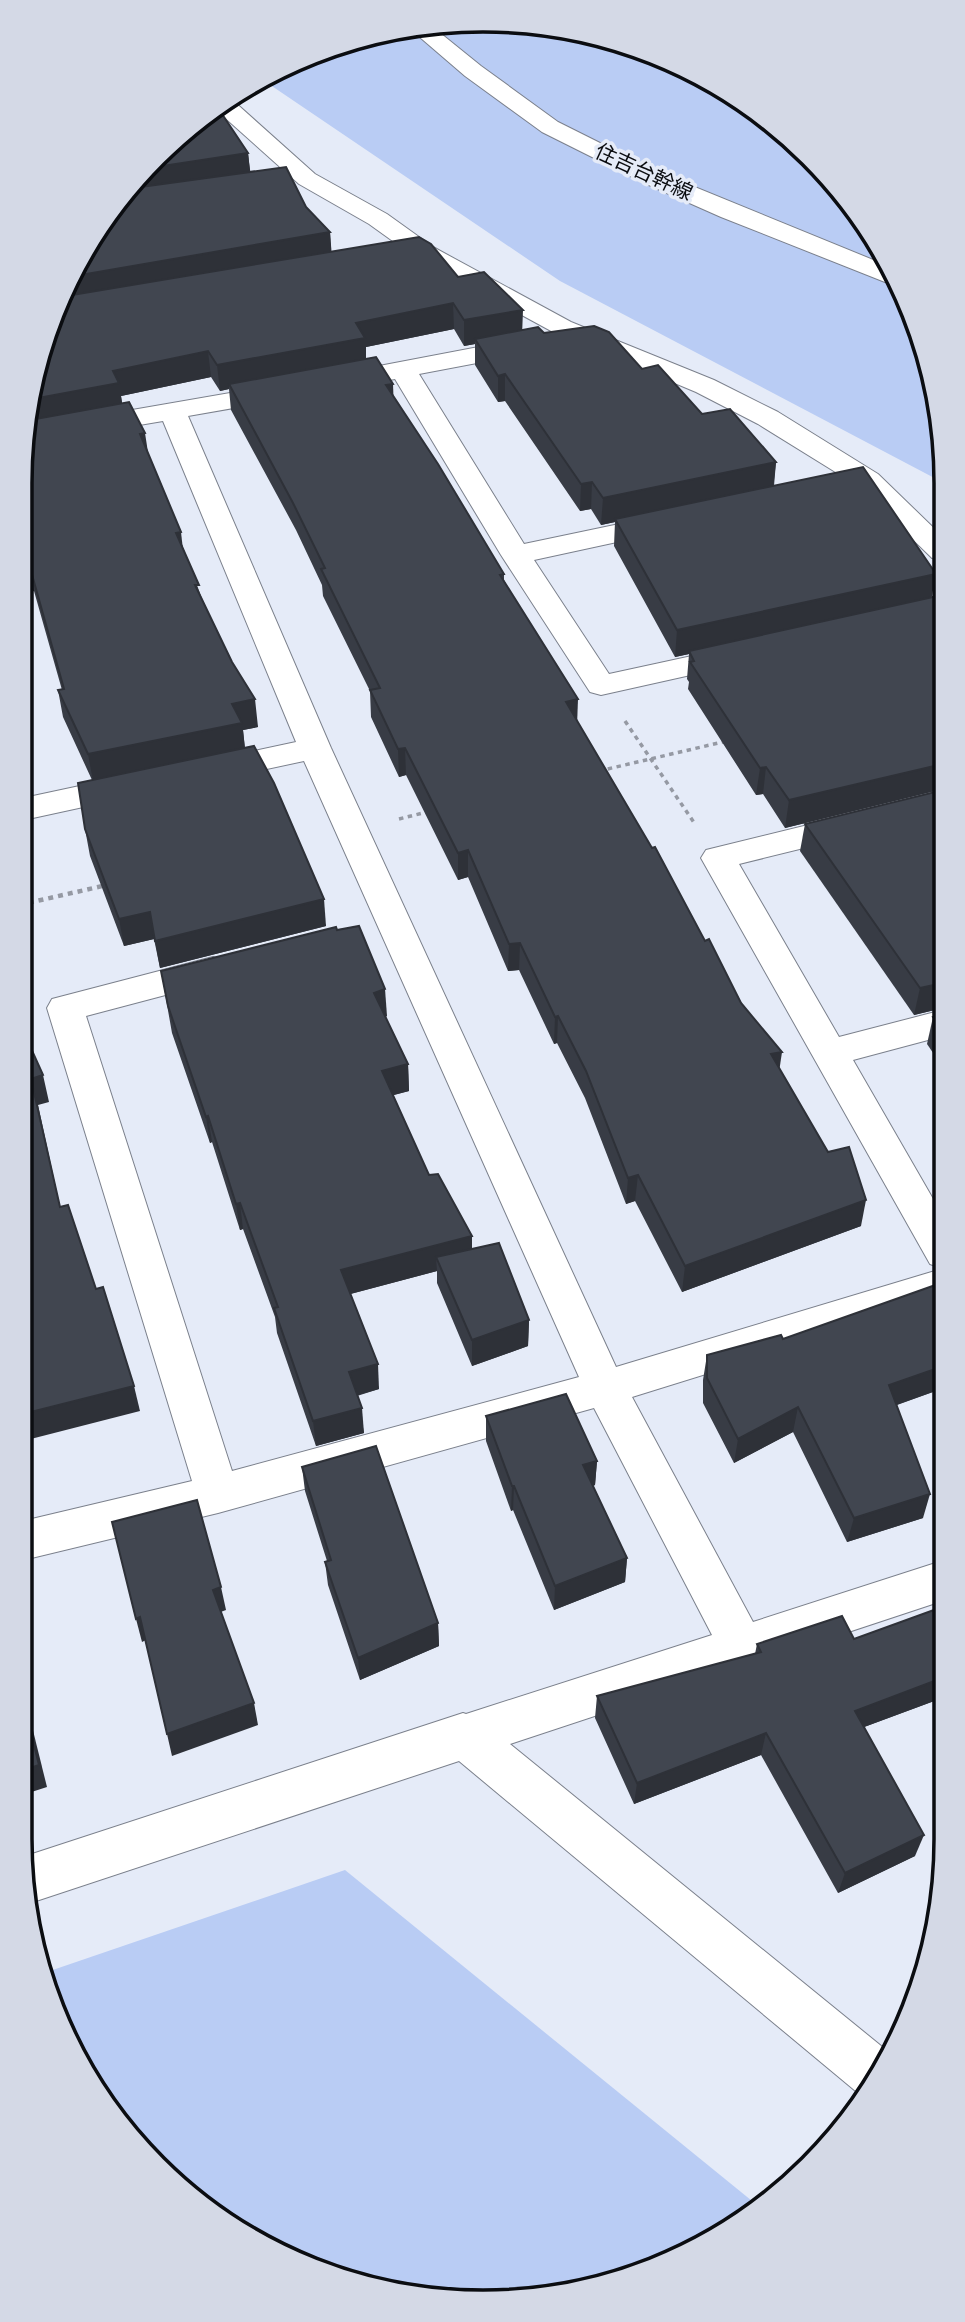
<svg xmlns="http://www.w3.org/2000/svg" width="965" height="2322" viewBox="0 0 965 2322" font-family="Cabin,'Noto Sans JP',sans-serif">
<rect width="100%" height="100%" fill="#e5ebf8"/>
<g fill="#b9ccf4">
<path d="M453,20L543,23L632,44L646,51L660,66L715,88L764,115L850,200L910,305L942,422V482L560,281L260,78C318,42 386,31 453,20Z"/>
<path d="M345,1870L757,2205L714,2241L572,2294L482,2303L393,2294L251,2241L134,2145L81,2071L44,1989L41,1974Z"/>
</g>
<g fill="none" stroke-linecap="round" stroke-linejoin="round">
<defs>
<g id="minor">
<path d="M429,24L481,66L558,122L658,172L888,266L898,284L885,282L721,217L642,182L542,132L465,76L408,27Z"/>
<path d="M229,97L315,174L387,214L433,247L571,322L714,380L778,412L878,474L942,536V561L932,558L858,486L758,424L696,392L553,332L415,257L369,224L299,184L213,107Z"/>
<path d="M526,338L535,340L539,346L535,352L419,374L524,544L667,514L677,517L681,523L677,529L534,560L609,674L738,646L749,648L753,655L749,662L601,695L590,692L501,555L395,379L379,382L370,380L366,374L370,368L379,366Z"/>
<path d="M282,384L291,386L295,392L291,398L188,416L331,748L616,1367L935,1271L944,1274V1300L632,1397L753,1622L945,1560V1600L510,1744L891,2054L884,2071L864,2098L459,1761L30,1903L22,1857L26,1856L463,1713L466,1714L712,1635L594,1408L218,1513L19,1561V1522L192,1481L47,1008L52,999L213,957L226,961L231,970L226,979L86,1016L232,1471L579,1377L304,761L211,781L199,777L195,770L199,763L296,742L163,421L86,434L76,432L72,426L76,420L86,418Z"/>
<path d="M131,775L143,778L147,786L143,794L19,821V799Z"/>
<path d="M853,814L865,817L870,825L865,833L739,864L839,1037L943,1010V1036L853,1060L944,1218V1269L930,1264L701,858L706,850Z"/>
</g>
</defs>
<use href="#minor" stroke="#7b808c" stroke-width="2"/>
<g stroke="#9599a3" stroke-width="3.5" stroke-dasharray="4.5 4.5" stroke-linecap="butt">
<path d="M625,721L695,824"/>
<path d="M599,771L727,741"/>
<path d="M399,819L427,812"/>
</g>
<path stroke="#9599a3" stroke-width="4.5" stroke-dasharray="5 5" stroke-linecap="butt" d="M19,905L107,885"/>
<use href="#minor" fill="#fff" fill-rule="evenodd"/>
</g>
<g fill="#383c45">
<path d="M248,153L250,172L306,207L330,232L331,252L458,277L522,330L544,333L642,369L702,414L776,462L774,486L932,597L942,595L943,789L785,828L763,794L756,795L688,689L689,682L687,679L689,654L675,657L614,546L615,522L601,525L591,509L580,511L505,401L498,402L475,365V344L464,346L454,329L366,347V358L393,384V396L504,574V580L577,722L779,1069L861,1226L682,1292L635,1201L626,1204L585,1098L557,1043L554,1044L519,970L508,971L468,877L458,880L406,775L399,777L371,717L370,691L323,596L322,585L296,530L231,410L229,389L220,391L211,377L121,396L122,403L148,453L201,596L258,727L243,730L245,748L326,926L160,968L154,939L124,946L90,856L85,829L92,780L63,717L58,690H62L34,591L26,593L19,571V482Z"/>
<path d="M943,790V1008L914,1015L800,851L805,824Z"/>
<path d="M161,971L387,1016L385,1017L408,1064L409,1091L393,1095L429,1175L472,1249L529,1320L528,1346L472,1366L437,1283V1271L350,1294L379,1389L357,1396L364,1433L316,1446L277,1333L275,1317L243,1229L240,1230L212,1142L210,1143L172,1033Z"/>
<path d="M943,1014L944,1069L927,1044L933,1017Z"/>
<path d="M944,1282V1388L897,1405L923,1518L847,1542L793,1432L734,1463L703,1403V1380L707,1355L783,1339Z"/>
<path d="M486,1416L597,1461L595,1485L593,1486L627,1558L625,1582L554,1610L513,1510L511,1511L486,1441Z"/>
<path d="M302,1467L438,1623L439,1646L360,1680L328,1585L325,1562L327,1561L305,1491Z"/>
<path d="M945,1606V1697L864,1727L915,1856L838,1893L761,1755L634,1804L595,1718L597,1696L755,1654L757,1644L854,1639Z"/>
</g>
<g fill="#2e3138">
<path d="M248,153L251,178L119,198L134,177L143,169Z"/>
<path d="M330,232L332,258L56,306L69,277Z"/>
<path d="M453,303L454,329L366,347V364L229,384V389L220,391L217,365L356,323Z"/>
<path d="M523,310L522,336L475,339V344L464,346V320Z"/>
<path d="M208,351L211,377L121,396L123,409L28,427L33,399L113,371Z"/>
<path d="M505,374V401L498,402V376Z"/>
<path d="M393,384L394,411L386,385Z"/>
<path d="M145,433L149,459L140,434Z"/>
<path d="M776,462L773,489L615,519V522L601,525L603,498Z"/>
<path d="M592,482L591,509L580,511L581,484Z"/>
<path d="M181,532L184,559L176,533Z"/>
<path d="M29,564L34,591L26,593L21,566Z"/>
<path d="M936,574L931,601L689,651V654L675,657L677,630Z"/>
<path d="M255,699L258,727L243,730L245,750L93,781L88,754L232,704Z"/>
<path d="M578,699L577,726L566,702Z"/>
<path d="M405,748L406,775L399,777L398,749Z"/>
<path d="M943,764V789L785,828L789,800Z"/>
<path d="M766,767L763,794L756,795L760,768Z"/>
<path d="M468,850V877L458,880V853Z"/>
<path d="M324,899L326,926L160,968L155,941Z"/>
<path d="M150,912L154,939L124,946L119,919Z"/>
<path d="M520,943L519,970L508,971L509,944Z"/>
<path d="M943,983V1008L914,1015L920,988Z"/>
<path d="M385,989L387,1016L375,1020L374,993Z"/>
<path d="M558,1016L557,1043L554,1044L555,1017Z"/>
<path d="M782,1052L778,1079L771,1054Z"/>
<path d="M408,1064L409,1091L383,1098L382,1071Z"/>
<path d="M43,1075L49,1102L38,1105L66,1234L31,1079Z"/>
<path d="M208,1116L212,1142L210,1143L206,1117Z"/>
<path d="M638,1175L635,1201L626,1204L628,1178Z"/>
<path d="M866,1200L861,1226L682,1292L685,1266Z"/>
<path d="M240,1203L243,1229L240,1230L236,1204Z"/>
<path d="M472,1236V1262L436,1257L437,1271L343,1296L341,1270Z"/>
<path d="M529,1320L528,1346L472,1366V1340Z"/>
<path d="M378,1364L379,1389L351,1397L349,1372Z"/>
<path d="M944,1366V1388L882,1410L889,1385Z"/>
<path d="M134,1386L140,1411L19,1442V1415Z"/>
<path d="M798,1407L793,1432L734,1463L738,1439Z"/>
<path d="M362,1408L364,1433L316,1446L313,1421Z"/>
<path d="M597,1461L595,1485L582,1489L583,1465Z"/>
<path d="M512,1486H514L513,1510L511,1511Z"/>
<path d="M930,1494L923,1518L847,1542L854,1518Z"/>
<path d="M627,1558L625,1582L554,1610L555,1586Z"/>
<path d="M221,1587L226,1610L218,1613L213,1590Z"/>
<path d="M140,1617L146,1640L142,1642L136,1619Z"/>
<path d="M438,1623L439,1646L360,1680L358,1658Z"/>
<path d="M19,1625L27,1666L19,1668Z"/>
<path d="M19,1674L47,1787L19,1796Z"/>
<path d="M945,1677V1697L848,1733L855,1711Z"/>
<path d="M254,1703L258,1725L172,1756L167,1734Z"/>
<path d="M766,1733L761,1755L634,1804L637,1783Z"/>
<path d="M924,1835L915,1856L838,1893L845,1873Z"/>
</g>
<g fill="#414650" stroke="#2e3138" stroke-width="2">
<path d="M216,105L248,153L143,169L201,115Z"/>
<path d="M286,167L306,207L330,232L69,277L82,251L126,189Z"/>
<path d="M419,237L431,244L458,277L484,272L523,310L464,320L453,303L356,323L365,338L217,365L208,351L113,371L119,383L33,399L44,333L60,297Z"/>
<path d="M594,326L609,332L642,369L658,365L702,414L730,409L776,462L603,498L592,482L581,484L505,374L498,376L475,339L538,327L544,333Z"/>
<path d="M376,357L393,384L386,385L438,464L504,574L500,575L578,699L566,702L652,848L655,847L705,941L709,939L741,1003L782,1052L771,1054L828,1152L849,1147L866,1200L685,1266L638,1175L628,1178L586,1071L558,1016L555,1017L520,943L509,944L468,850L458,853L405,748L398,749L370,690L380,688L321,569L325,568L293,503L229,384Z"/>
<path d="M129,402L145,433L140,434L181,532L176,533L199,585H195L232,662L255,699L232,704L242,723L88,754L58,690L64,689L29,564L21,566L19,561V482L30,420Z"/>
<path d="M863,467L936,574L677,630L615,519Z"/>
<path d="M942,595L943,764L789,800L766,767L760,768L690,662L694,661L689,651Z"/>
<path d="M254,746L274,783L324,899L155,941L150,912L119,919L85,829L78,783Z"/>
<path d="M943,790V983L920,988L805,824Z"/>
<path d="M359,926L385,989L374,993L408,1064L382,1071L429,1175L438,1174L472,1236L341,1270L378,1364L349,1372L362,1408L313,1421L274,1308L278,1307L240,1203L236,1204L208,1116L206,1117L168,1006L161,971L336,927L337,930Z"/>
<path d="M19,1014L29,1044L43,1075L31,1079L60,1207L68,1205L96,1289L103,1287L134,1386L19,1415Z"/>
<path d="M943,1014V1032L933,1017Z"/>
<path d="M499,1243L529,1320L472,1340L436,1257Z"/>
<path d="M944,1282V1366L889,1385L930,1494L854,1518L798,1407L738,1439L707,1378V1355L781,1335L783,1339Z"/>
<path d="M566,1394L597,1461L583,1465L627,1558L555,1586L514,1486H512L486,1416Z"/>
<path d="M376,1446L438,1623L358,1658L325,1562L331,1560L302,1467Z"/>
<path d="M197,1500L221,1587L213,1590L254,1703L167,1734L140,1617L136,1619L112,1522Z"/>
<path d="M945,1606V1677L855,1711L924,1835L845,1873L766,1733L637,1783L597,1696L761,1652L757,1644L842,1616L854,1639Z"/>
<path d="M19,1685L39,1765L19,1772Z"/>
</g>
<g text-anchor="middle" stroke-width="7" stroke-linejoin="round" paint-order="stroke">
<g font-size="21" fill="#0b0d11" stroke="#e5ebf8">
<text transform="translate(644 172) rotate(25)" y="7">住吉台幹線</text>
</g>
</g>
<path d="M0 0H965V2322H0ZM483 32H483A451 451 0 0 1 934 483V1839A451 451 0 0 1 483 2290H483A451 451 0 0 1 32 1839V483A451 451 0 0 1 483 32Z" fill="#d4d9e6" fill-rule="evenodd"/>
<path fill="none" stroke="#0b0d11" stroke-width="3.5" d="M483 32H483A451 451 0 0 1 934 483V1839A451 451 0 0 1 483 2290H483A451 451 0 0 1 32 1839V483A451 451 0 0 1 483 32Z"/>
</svg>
